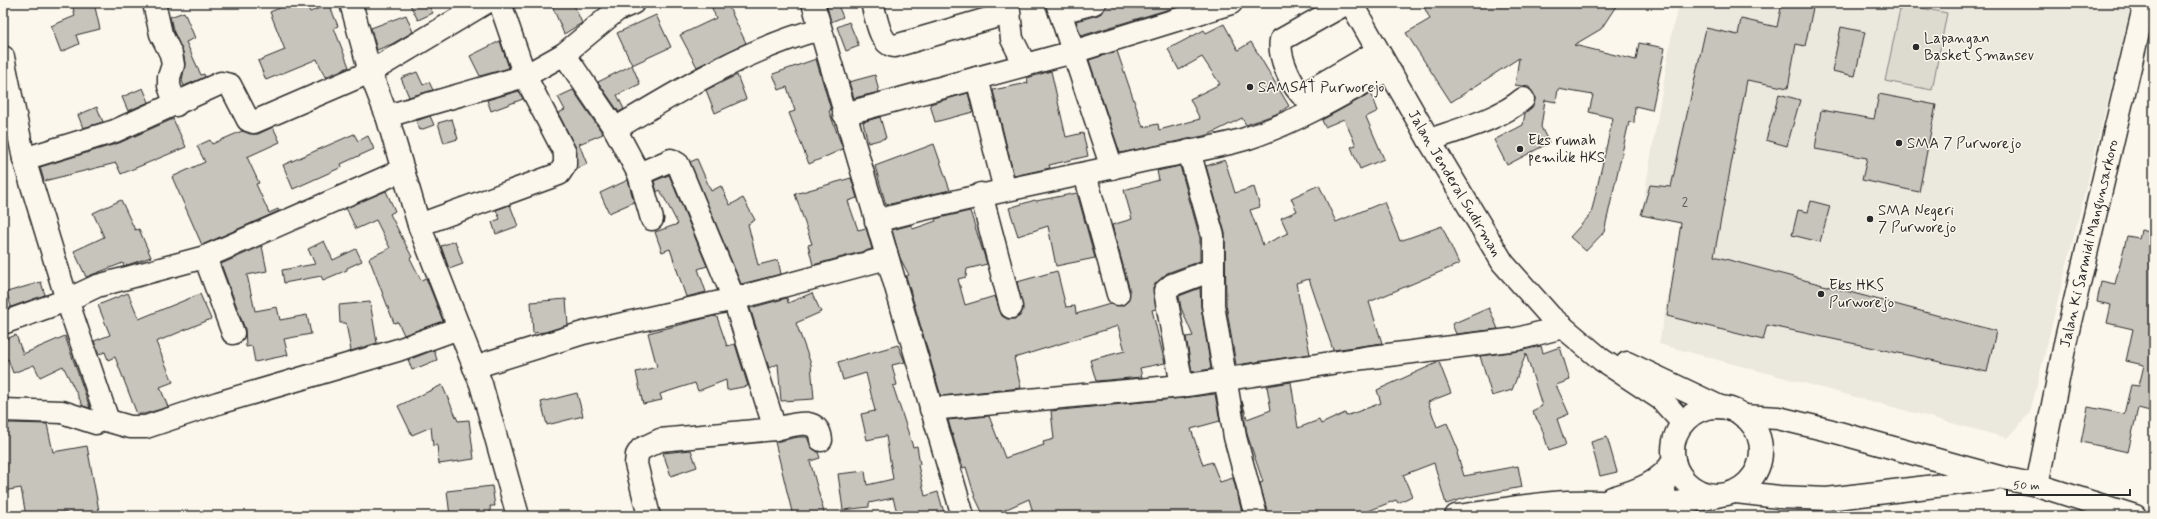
<svg xmlns="http://www.w3.org/2000/svg" width="2157" height="519" viewBox="0 0 2157 519" font-family="Mynerve,sans-serif">
<rect width="100%" height="100%" fill="#fbf7ec"/>
<filter id="ink" filterUnits="userSpaceOnUse"><feTurbulence type="fractalNoise" baseFrequency=".025" numOctaves="2"/><feDisplacementMap in="SourceGraphic" scale="8" xChannelSelector="R" yChannelSelector="G"/><feConvolveMatrix kernelMatrix="1 2 1 2 8 2 1 2 1" color-interpolation-filters="sRGB"/></filter>
<g filter="url(#ink)">
<path fill="#ebe8de" d="M1681,3H2132L2030,413L2007,438L1659,344L1681,224L1641,215L1674,21Z"/>
<path fill="#dddad0" stroke="#84827e" d="M1901,4L1947,13L1932,90L1885,81Z"/>
<g fill="#c7c4bc" stroke="#2b2b2b">
<path d="M72,3H94L100,29L76,35L79,44L61,52L51,26L75,16Z"/>
<path d="M291,3H306L310,12L329,4L338,26L334,28L349,67L325,77L317,59L266,80L258,61L285,50L270,12Z"/>
<path d="M409,3H427L433,13L418,20Z"/>
<path d="M551,3H573L582,23L564,34Z"/>
<path d="M710,3H727L746,43L697,67L680,35L716,18Z"/>
<path d="M826,3H837L843,17L831,22Z"/>
<path d="M1108,3H1189L1081,36L1076,21L1098,15L1103,12Z"/>
<path d="M1422,3H1618L1601,29L1574,45L1636,60L1639,43L1665,48L1652,110L1635,106L1634,123L1629,122L1604,232L1586,251L1570,237L1591,214L1613,118L1589,112L1593,95L1558,89L1556,102L1545,100L1541,127L1549,143L1507,165L1494,140L1523,125L1525,113L1534,104L1535,98L1529,87L1515,85L1519,58L1451,102L1406,33L1430,19Z"/>
<path d="M1782,3H1814L1805,46L1796,44L1788,88L1747,80L1714,256L1996,331L1987,372L1767,325L1763,340L1667,316L1681,223L1641,215L1650,185L1671,187L1706,28L1738,35L1741,19L1777,27Z"/>
<path d="M184,12L195,38L186,42L201,75L204,74L205,77L184,86L182,81L185,63L183,52L173,30L170,17Z"/>
<path d="M406,15L413,32L392,44L377,50L371,28Z"/>
<path d="M656,15L671,47L632,65L617,33Z"/>
<path d="M849,22L859,46L846,51L837,27Z"/>
<path d="M1224,24L1238,50L1251,42L1289,106L1276,114L1246,125L1242,118L1208,135L1120,153L1089,60L1117,51L1143,127L1158,124L1159,130L1200,119L1190,99L1220,84L1202,57L1179,70L1168,49L1204,30L1206,33Z"/>
<path d="M1841,27L1865,32L1855,76L1832,71Z"/>
<path d="M500,41L509,68L480,76L470,56Z"/>
<path d="M816,59L831,110L829,111L843,149L809,164L789,113L795,111L787,87L779,90L773,74Z"/>
<path d="M632,65L640,84L617,95L624,109L619,112L598,82Z"/>
<path d="M1051,71L1066,137L1083,133L1088,156L1049,165L1050,168L1014,176L993,90L1028,83L1027,78Z"/>
<path d="M417,72L423,85L429,82L433,90L409,97L401,78Z"/>
<path d="M737,75L746,99L715,113L706,90Z"/>
<path d="M875,75L879,92L854,98L849,82Z"/>
<path d="M143,88L149,102L128,111L122,97Z"/>
<path d="M573,90L603,134L579,144L587,164L576,169V148L558,113L565,110L558,97Z"/>
<path d="M519,91L523,99L491,111L487,100Z"/>
<path d="M968,93L973,112L935,122L930,104Z"/>
<path d="M1371,93L1378,111L1366,117L1384,159L1360,169L1351,147L1356,145L1344,119L1325,127L1322,120Z"/>
<path d="M1779,94L1800,100L1787,146L1766,140Z"/>
<path d="M1879,94L1936,105L1919,192L1862,180L1867,158L1815,149L1821,110L1874,119Z"/>
<path d="M97,107L103,122L83,128L78,115Z"/>
<path d="M430,116L434,125L420,130L416,121Z"/>
<path d="M880,117L886,138L868,143L863,122Z"/>
<path d="M173,119L186,147L121,174L116,163L44,181L40,167L119,143Z"/>
<path d="M452,119L458,139L444,143L438,123Z"/>
<path d="M273,127L280,142L247,157L259,183L256,184L269,213L278,209L279,211L202,245L172,177L205,162L197,146L210,140L212,144L242,131L250,134H258Z"/>
<path d="M354,134L358,141L368,136L374,149L341,164L342,167L293,189L283,165Z"/>
<path d="M934,144L950,190L886,205L875,166Z"/>
<path d="M697,159L711,191L721,186L730,205L743,198L755,220L748,224L758,265L778,260L781,274L741,284L690,162Z"/>
<path d="M1225,160L1235,193L1254,187L1260,207L1250,210L1263,245L1288,233L1281,218L1297,211L1291,198L1319,185L1336,222L1384,202L1400,241L1442,226L1459,264L1369,302L1382,343L1333,350L1309,279L1296,283L1310,354L1236,365L1226,304L1225,233L1206,166Z"/>
<path d="M1180,166L1200,238V261L1167,273L1153,287L1156,309L1152,310L1165,363L1140,368L1142,377L1096,381L1090,360L1125,351L1118,326L1014,358L1021,388L941,396L906,276L909,275L900,258L892,230L911,225L913,229L936,221L935,219L970,211L987,264L967,269L966,277L958,279L965,305L995,296L1002,316L1007,319H1015L1020,316L1023,310L1017,282L1057,271L1066,307L1075,306L1076,314L1110,304L1121,306L1127,302L1130,291L1112,225L1132,219L1124,190L1159,180L1157,171Z"/>
<path d="M669,175L707,266L698,269L706,292L686,297L670,249L662,252L655,232L678,224L660,190L657,192L654,181Z"/>
<path d="M851,178L857,198L848,201L858,230L866,228L872,249L813,265L808,245L812,244L795,194Z"/>
<path d="M628,180L634,202L609,213L600,193Z"/>
<path d="M386,191L395,211L390,214L412,257L410,258L421,280L426,278L443,321L404,335L398,322L394,323L369,258L390,248L376,220L356,229L346,208Z"/>
<path d="M1077,193L1095,258L1056,266L1048,226L1018,236L1009,208L1035,200L1036,201Z"/>
<path d="M121,200L135,230L139,229L151,257L124,266L123,263L86,277L74,251L104,237L93,213Z"/>
<path d="M1811,201L1830,206L1820,242L1792,235L1798,210L1808,212Z"/>
<path d="M510,205L518,226L496,234L492,222L500,219L496,210Z"/>
<path d="M2141,230L2154,233V412L2138,408L2128,452L2081,442L2088,407L2124,414L2131,385L2139,386L2144,365L2126,361L2133,329L2107,323L2111,305L2097,302L2101,281L2115,284L2127,236L2139,238Z"/>
<path d="M324,241L333,260L356,249L362,261L347,268V270L323,280L321,276L284,283L282,270L315,264L308,249Z"/>
<path d="M455,241L463,264L449,269L441,246Z"/>
<path d="M262,246L267,271L247,275L255,311L277,307L280,320L307,315L311,334L284,339L288,355L255,362L252,346L246,347L245,329L221,264Z"/>
<path d="M41,282L45,295L11,307L7,292Z"/>
<path d="M1200,288L1201,307L1211,369L1192,372L1186,337L1193,336L1181,308L1179,296Z"/>
<path d="M128,293L139,319L200,294L211,319L156,342L173,382L160,387L168,407L144,414H137L115,357L108,360L105,352L99,354L94,341L110,335L98,305Z"/>
<path d="M812,293L821,312L796,323L811,364L814,399L781,401L778,364L769,368L750,308L787,298L788,303Z"/>
<path d="M566,299L568,325L545,332L533,333L531,302Z"/>
<path d="M370,302L377,343L351,351L346,323H340L339,305Z"/>
<path d="M1489,308L1498,329L1456,334L1452,324Z"/>
<path d="M714,316L717,317L727,346L735,344L748,386L727,390L726,380L698,391L695,383L660,394L662,400L643,404L636,372L657,367L648,333Z"/>
<path d="M16,335L23,354L65,336L90,408L83,406L63,366L40,377L34,365L13,373L8,359L3,362V340Z"/>
<path d="M898,345L905,362L892,365L897,385L893,386L913,447L917,446L920,464L918,465L925,496L938,492L945,516H898L893,498L869,503V507L843,510L838,474L865,471L867,485L893,479L886,436L867,440L861,414L875,411L866,373L843,380L838,362Z"/>
<path d="M1541,346L1543,353L1560,347L1570,380L1556,385L1569,414L1557,419L1566,445L1549,451L1541,426L1532,411L1542,406L1526,354L1512,390L1492,396L1480,356L1519,351Z"/>
<path d="M434,350L437,360L412,370L408,360Z"/>
<path d="M1439,362L1451,393L1428,402L1437,427L1447,423L1459,452L1457,453L1464,476L1518,466L1522,487L1469,497L1446,504L1434,463L1403,475L1412,496L1398,503L1396,500L1356,516H1268L1260,483L1263,482L1247,434L1242,401L1247,419L1271,410L1267,386L1291,382L1298,428L1319,420L1321,424L1345,413L1346,416L1381,403L1377,390Z"/>
<path d="M442,385L458,421L469,420L474,459L439,464L437,445L433,446L431,427L412,435L398,406Z"/>
<path d="M577,393L583,416L547,425L541,402Z"/>
<path d="M1215,394L1220,421L1191,429L1203,465L1212,462L1220,482L1233,478L1243,516H1034L1029,499L1000,512L1002,516H984L975,497L966,467L963,468L959,457L948,420L989,416L1005,458L1044,445L1043,442L1054,439L1051,411L1183,398Z"/>
<path d="M11,423L47,424L53,452L87,446L100,516H67L66,512L43,516H26L21,488L3,491V424Z"/>
<path d="M798,437H807L812,448L818,452L820,458L810,461L825,516H793L775,442Z"/>
<path d="M1607,437L1617,472L1600,476L1591,442Z"/>
<path d="M691,450L697,467L671,476L663,453Z"/>
<path d="M492,486L495,506H490L491,516H450L447,491Z"/>
</g>
<g fill="none" stroke-linecap="round" stroke-linejoin="round">
<defs>
<g id="minor">
<path d="M154,3L161,34L171,54L173,65L169,77V86L176,105"/>
<path d="M351,3L370,72L387,116L419,225L481,384L518,516"/>
<path d="M813,3L963,516"/>
<path d="M872,3C876,15 879,45 895,46L1008,13"/>
<path d="M1008,3L1012,39L1025,65"/>
<path d="M1057,3L1112,168"/>
<path d="M1347,3L1281,40C1278,56 1290,82 1301,94L1306,93L1378,51"/>
<path d="M1060,12L1094,3"/>
<path d="M564,54L615,129L639,174L652,219"/>
<path d="M3,57L24,159L67,300L106,415L96,423L62,412L3,410"/>
<path d="M977,78L1005,190"/>
<path d="M844,114L1073,52L1231,3"/>
<path d="M387,116L525,76L564,54L617,10L633,3"/>
<path d="M615,129C680,90 746,49 820,29"/>
<path d="M1429,140C1458,130 1500,119 1523,99"/>
<path d="M1189,151L1213,236V305L1235,437L1256,516"/>
<path d="M24,159L115,131L221,83L230,85L248,120L254,122L261,119L370,72L485,3"/>
<path d="M639,174L671,160L678,164L734,299L775,429L660,440L641,449L637,455L636,464L649,516"/>
<path d="M1085,174L1118,294"/>
<path d="M981,194L1011,307"/>
<path d="M876,221C964,197 1053,181 1141,161C1175,154 1211,149 1245,139C1295,123 1342,95 1388,69"/>
<path d="M419,225L559,174L565,165V153L525,76L500,3"/>
<path d="M205,257L233,333"/>
<path d="M3,323L67,300L97,286L205,257L403,170"/>
<path d="M474,367L583,333L734,299L887,258"/>
<path d="M1182,386L1165,291L1172,285L1212,270"/>
<path d="M931,409L1182,386L1364,358L1517,339L1563,327"/>
<path d="M102,419L130,427H146L218,403L398,350L459,328"/>
<path d="M775,429C792,425 819,415 821,440"/>
<path id="s1" d="M2037,485L2066,339L2145,3"/>
<path d="M1666,516L1664,488L1667,472"/>
</g>
<g id="major">
<path id="s2" d="M1351,3L1429,140L1503,263L1551,317L1602,360L1661,399L1683,423"/>
<path d="M1627,363L1720,407"/>
<circle cx="1717" cy="451" r="44"/>
<path d="M1743,416L1778,418L1832,431L2003,478L2037,485L2135,516"/>
<path d="M1736,492L1779,497L1827,499L1994,479"/>
<path d="M1612,498C1636,491 1661,483 1674,460"/>
<path d="M1456,516C1494,512 1531,503 1568,502C1620,500 1666,510 1717,496"/>
</g>
</defs>
<use href="#minor" stroke="#2b2b2b" stroke-width="25"/>
<use href="#major" stroke="#2b2b2b" stroke-width="25"/>
<use href="#minor" stroke="#fbf7ec" stroke-width="22"/>
<use href="#major" stroke="#fbf7ec" stroke-width="22"/>
</g>
</g>
<g fill="#2b2b2b" stroke="#fbf7ec" stroke-width="1.5">
<circle cx="1916" cy="47" r="4"/>
<circle cx="1250" cy="87" r="4"/>
<circle cx="1899" cy="143" r="4"/>
<circle cx="1520" cy="149" r="4"/>
<circle cx="1870" cy="219" r="4"/>
<circle cx="1821" cy="294" r="4"/>
</g>
<g text-anchor="middle" stroke-width="3" stroke-linejoin="round" paint-order="stroke">
<g font-size="13" fill="#52514f">
<text x="1685" y="206">2</text>
</g>
<g font-size="15" fill="#2b2b2b" stroke="#fbf7ec" text-anchor="start">
<text x="1924" y="43">Lapangan<tspan x="1924" dy="17">Basket Smansev</tspan></text>
<text x="1258" y="92">SAMSAT Purworejo</text>
<text x="1528" y="145">Eks rumah<tspan x="1528" dy="17">pemilik HKS</tspan></text>
<text x="1907" y="148">SMA 7 Purworejo</text>
<text x="1878" y="215">SMA Negeri<tspan x="1878" dy="17">7 Purworejo</tspan></text>
<text x="1829" y="290">Eks HKS<tspan x="1829" dy="17">Purworejo</tspan></text>
</g>
<g font-size="15" fill="#2b2b2b" stroke="#fbf7ec">
<text dy="5" stroke="none"><textPath href="#s2" startOffset="208">Jalan Jenderal Sudirman</textPath></text>
<text dy="5" stroke="none"><textPath href="#s1" startOffset="247">Jalan Ki Sarmidi Mangunsarkoro</textPath></text>
</g>
</g>
<rect width="2157" height="519" fill="none" stroke="#fbf7ec" stroke-width="16"/>
<rect x="8" y="8" width="2141" height="503" fill="none" stroke="#2b2b2b" stroke-width="1.5" filter="url(#ink)"/>
<path d="M2007 489v6h123v-6" fill="none" stroke="#2b2b2b" stroke-width="2"/>
<text x="2013" y="489" font-size="12" fill="#2b2b2b" stroke="#fbf7ec" stroke-width="3" paint-order="stroke">50 m</text>
</svg>
